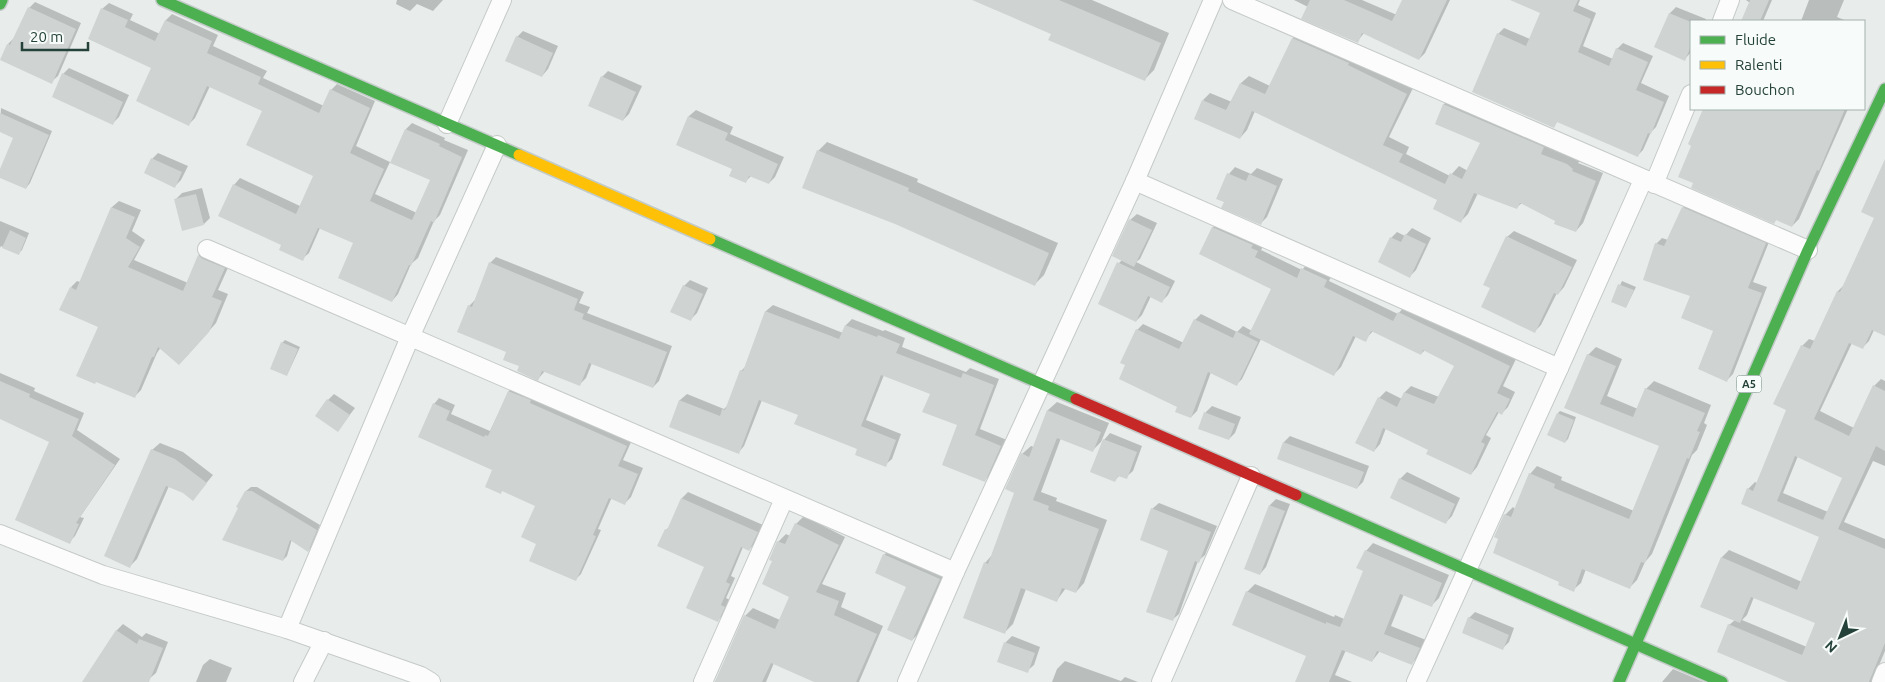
<svg xmlns="http://www.w3.org/2000/svg" width="1885" height="682" viewBox="0 0 1885 682" font-family="Ubuntu,sans-serif">
<rect width="100%" height="100%" fill="#e8edeb"/>
<g fill="#0003" fill-rule="evenodd">
<path d="M397,0H443L433,11L417,4L410,11L396,4Z"/>
<path d="M975,0H1092L1169,33L1154,70L1145,79L1052,34Z"/>
<path d="M1294,0H1362L1397,15L1403,0H1450L1425,53L1419,59L1364,33L1357,42L1308,7Z"/>
<path d="M1537,0H1580L1578,5L1596,13L1583,46L1613,59L1617,49L1623,43L1653,56L1641,83L1669,96L1656,127L1651,132L1643,150L1637,156L1558,121L1553,127L1498,34L1504,28L1530,39L1541,12Z"/>
<path d="M1746,0H1772L1763,21H1743L1750,3Z"/>
<path d="M1809,0H1844L1837,17L1847,21H1801Z"/>
<path d="M35,2L81,23L58,76L51,82L8,44L14,38L29,8Z"/>
<path d="M109,3L133,14L130,20L160,34L166,20L172,14L218,35L213,46L267,71L263,78L324,106L331,90L337,84L375,101L356,146L390,162L375,194L417,213L431,179L406,129L412,123L445,138L444,140L468,150L440,215L434,221L418,258L411,264L398,294L392,301L354,242L320,228L309,253L302,259L283,245L234,185L240,178L300,206L315,175L263,110L210,86L195,118L189,124L153,67L102,9Z"/>
<path d="M1676,7L1706,19L1705,21H1691V52L1685,59L1655,47L1670,13Z"/>
<path d="M523,31L558,46L548,69L542,76L517,37Z"/>
<path d="M1301,31L1414,86L1389,137L1409,147L1406,154L1450,176L1459,166L1468,171L1481,142L1436,124L1444,104L1452,97L1575,157L1580,161L1578,163L1603,173L1583,223L1576,231L1522,203L1516,208L1478,193L1468,214L1461,221L1439,199L1255,111L1247,130L1240,138L1203,100L1210,93L1232,102L1241,83L1249,76L1270,86L1293,38Z"/>
<path d="M69,68L129,95L119,117L113,123L63,74Z"/>
<path d="M608,71L642,86L629,114L623,120L602,77Z"/>
<path d="M1,108L52,131L30,183L26,188L0,177V172L15,137L0,131Z"/>
<path d="M1704,109H1848L1799,219L1792,226L1777,219L1774,222L1695,183L1693,145L1689,144Z"/>
<path d="M696,110L733,127L730,134L784,157L775,177L769,183L752,175L745,182L734,169L677,144L689,116Z"/>
<path d="M827,142L918,179L917,182L1058,243L1044,275L1035,284L818,151Z"/>
<path d="M158,153L188,166L181,180L175,186L152,159Z"/>
<path d="M1885,162V335L1874,330L1869,341L1862,348L1852,343L1820,411L1854,428L1874,386L1881,379L1885,381V466L1873,461L1844,522L1885,539V651L1872,682H1797L1729,625L1735,620L1722,557L1729,550L1802,582L1821,537L1748,489L1755,482L1757,483L1788,410L1802,346L1809,339L1815,341L1838,291L1844,285L1875,217ZM1798,456L1844,477L1828,512L1783,493ZM1754,597L1817,623L1807,647L1742,620L1747,615Z"/>
<path d="M1235,167L1251,174L1257,168L1283,179L1267,217L1261,223L1218,198L1229,174Z"/>
<path d="M202,188L210,218L204,224L176,199L182,193Z"/>
<path d="M119,201L141,210L132,231L145,240L134,260L188,283L199,255L206,249L231,261L218,290L228,294L216,323L186,357L161,347L157,353L141,390L134,397L99,326L71,287L77,281L80,282L112,207Z"/>
<path d="M1689,202L1771,237L1753,282L1767,287L1733,374L1727,380L1715,330L1656,244L1662,238L1668,240L1683,208Z"/>
<path d="M1137,214L1157,223L1140,259L1136,262L1175,281L1168,295L1162,301L1151,296L1142,315L1136,321L1119,263L1122,260L1130,220Z"/>
<path d="M0,221L29,233L22,250L18,254L1,246L0,248Z"/>
<path d="M1220,221L1264,245L1261,250L1302,270L1309,262L1333,273L1329,281L1398,314L1405,306L1516,359L1503,386L1515,392L1508,407L1502,413L1499,412L1486,435L1491,438L1477,467L1471,474L1430,449L1386,428L1380,444L1374,451L1379,398L1386,391L1402,399L1405,392L1411,386L1439,397L1456,365L1425,350L1421,354L1373,331L1365,340L1356,336L1341,367L1334,374L1261,339L1242,379L1236,385L1211,372L1197,411L1191,417L1178,406L1137,330L1143,324L1184,343L1195,320L1201,314L1237,332L1243,326L1252,331L1273,289L1200,254L1213,227Z"/>
<path d="M1412,228L1431,238L1416,270L1410,276L1391,238L1397,232L1405,236Z"/>
<path d="M1514,231L1577,260L1564,287L1558,294L1557,293L1541,325L1535,331L1491,287L1507,237Z"/>
<path d="M496,257L584,292L579,303L590,307L587,313L672,346L659,381L653,387L592,363L586,378L580,384L545,371L538,379L521,365L469,306L475,300L490,263Z"/>
<path d="M690,280L708,288L697,313L691,319L684,286Z"/>
<path d="M1622,281L1636,287L1626,307L1613,301Z"/>
<path d="M773,305L843,333L846,325L852,319L883,331L885,330L905,338L902,347L966,372L970,368L999,379L980,429L1007,440L991,474L985,480L959,425L931,393L884,375L866,420L901,434L892,459L885,465L859,448L800,414L762,400L744,446L738,453L671,426L680,400L687,394L724,409L728,405L741,371L746,366L766,311Z"/>
<path d="M285,340L300,347L289,371L287,374L282,343Z"/>
<path d="M1596,347L1622,359L1607,396L1638,409L1646,389L1654,381L1711,405L1704,423L1707,425L1697,450L1692,455L1652,554L1645,562L1637,580L1630,587L1586,569L1581,583L1573,590L1561,582L1505,515L1513,507L1515,509L1530,474L1537,466L1562,477L1561,480L1634,511L1660,445L1566,408L1588,355Z"/>
<path d="M0,373L35,388L34,391L84,413L77,430L120,459L80,517L84,518L75,536L69,542L51,441L0,418Z"/>
<path d="M515,385L632,440L623,460L643,468L631,497L625,503L612,497L598,529L601,530L581,574L575,580L538,543L536,505L494,470L419,437L434,404L439,398L455,405L451,414L490,431L509,391Z"/>
<path d="M334,394L355,408L338,430L328,400Z"/>
<path d="M1057,402L1109,423L1101,442L1093,450L1061,438L1041,492L1057,498L1056,501L1107,520L1084,583L1076,592L1066,588L1057,600L1026,589L1013,624L1005,632L985,563L992,555L1016,492L1022,454L1031,446L1034,447L1048,410Z"/>
<path d="M1212,406L1241,417L1235,433L1229,439L1200,428L1206,412Z"/>
<path d="M1560,411L1576,417L1568,439L1565,442L1558,413Z"/>
<path d="M1110,433L1142,446L1133,471L1126,477L1120,475L1115,480L1104,440Z"/>
<path d="M1290,436L1369,466L1363,482L1357,488L1278,458L1284,442Z"/>
<path d="M160,443L183,452L213,475L193,499L184,492L169,486L137,559L130,566L152,450Z"/>
<path d="M1407,472L1460,498L1452,516L1445,523L1392,497L1400,479Z"/>
<path d="M251,487H257L320,525L311,547L308,551L292,539L287,556L283,560L246,491Z"/>
<path d="M688,492L763,525L755,543L749,550L743,547L731,576L735,578L726,598L730,600L724,614L718,620L706,566L666,530L670,526L682,498Z"/>
<path d="M1276,499L1290,504L1266,567L1260,574L1270,505Z"/>
<path d="M1159,503L1217,526L1205,555L1198,561L1179,614L1172,620L1170,550L1152,509Z"/>
<path d="M804,516L845,537L822,584L846,593L841,607L883,626L859,682H820L774,663L766,682H715L745,616L753,608L780,620L791,596L774,561L778,542L786,534L790,536L796,524Z"/>
<path d="M1373,543L1449,575L1439,598L1431,606L1404,594L1391,626L1426,640L1419,656L1412,663L1380,651L1372,661L1346,650L1335,675L1352,682H1296L1307,655L1247,592L1255,584L1334,617L1335,615L1344,619L1364,571L1366,551Z"/>
<path d="M893,546L948,570L921,631L912,640L908,586L884,555Z"/>
<path d="M1475,612L1514,628L1509,642L1502,649L1469,618Z"/>
<path d="M123,624L142,637L146,633L168,642L156,673L149,679L129,682H83L117,630Z"/>
<path d="M1012,636L1040,647L1034,665L1027,671L999,661L1006,642Z"/>
<path d="M210,659L232,668L226,682H196L203,665Z"/>
<path d="M1065,661L1121,681L1125,677L1138,682H1052L1057,669Z"/>
<path d="M1673,669L1704,682H1662Z"/>
</g>
<g fill="#cfd4d2" fill-rule="evenodd">
<path d="M972,0H1059L1161,43L1145,81L1048,40L1051,34Z"/>
<path d="M1310,0H1344L1392,21L1402,0H1447L1419,60L1362,33L1358,43L1301,19Z"/>
<path d="M1510,0H1578L1573,11L1591,19L1578,52L1609,66L1616,48L1648,62L1636,90L1664,102L1651,134L1648,133L1638,157L1557,122L1554,128L1472,92L1497,33L1526,46L1540,13Z"/>
<path d="M1750,0H1769L1760,21H1741Z"/>
<path d="M28,7L76,29L52,84L0,60L7,44L10,45Z"/>
<path d="M101,8L128,20L125,27L155,41L165,20L212,41L207,53L261,77L258,84L319,113L330,89L370,108L350,153L384,169L370,201L412,220L430,180L390,163L405,129L440,144L439,146L462,157L434,223L431,221L411,266L409,265L392,302L338,278L353,243L318,228L303,261L279,250L281,245L218,216L233,184L296,214L313,176L246,145L262,111L207,86L189,126L136,101L151,68L88,39Z"/>
<path d="M1669,13L1691,22V46L1685,61L1654,47Z"/>
<path d="M516,36L553,53L542,77L505,61Z"/>
<path d="M1292,38L1349,63L1348,65L1407,94L1383,145L1403,154L1399,162L1445,184L1450,173L1462,179L1480,143L1435,124L1443,104L1544,147L1541,154L1567,164L1573,169L1572,171L1596,181L1576,232L1554,224L1555,221L1520,203L1517,209L1474,193L1461,223L1433,209L1437,200L1252,111L1240,139L1194,119L1202,100L1226,110L1240,83L1265,94Z"/>
<path d="M62,73L123,102L113,125L52,97Z"/>
<path d="M601,76L636,92L623,121L588,106Z"/>
<path d="M1703,109H1845L1819,171L1817,170L1792,227L1776,220L1774,224L1691,188L1693,183L1678,177L1691,146L1688,144Z"/>
<path d="M0,113L49,135L26,189L0,178V169L13,138L0,132Z"/>
<path d="M688,116L728,133L725,140L778,164L769,184L749,176L746,183L729,176L732,169L676,145Z"/>
<path d="M817,150L909,188L908,191L1049,253L1035,286L895,224L802,188Z"/>
<path d="M151,158L182,172L175,188L144,173Z"/>
<path d="M1885,159V336L1872,330L1863,349L1849,343L1814,419L1849,436L1873,385L1885,391V451L1876,446L1838,529L1885,549V643L1869,682H1788L1717,652L1728,624L1802,655L1815,623L1751,597L1740,623L1700,607L1721,557L1797,590L1819,537L1741,504L1747,488L1753,491L1786,410L1773,404L1801,345L1810,349L1837,291L1840,292L1874,218L1861,212ZM1795,456L1842,478L1823,520L1777,501Z"/>
<path d="M1227,173L1246,181L1249,174L1277,186L1261,225L1221,208L1224,202L1216,199Z"/>
<path d="M196,194L204,225L182,231L174,199Z"/>
<path d="M111,207L135,217L126,238L140,247L128,267L183,291L198,255L203,259L225,268L212,297L222,301L209,332L179,365L158,347L154,357H152L135,398L96,382L95,384L76,376L98,327L59,310L70,287L76,290Z"/>
<path d="M1682,207L1766,243L1748,288L1762,293L1727,382L1698,369L1713,331L1681,318L1690,296L1643,280L1655,243L1664,246Z"/>
<path d="M1129,219L1152,230L1134,267L1112,256Z"/>
<path d="M1212,227L1253,245L1251,248L1258,251L1255,257L1297,278L1301,268L1327,280L1324,287L1393,321L1398,312L1510,366L1497,393L1510,399L1502,415L1497,412L1481,442L1485,444L1471,475L1426,454L1428,450L1383,428L1374,452L1355,443L1378,397L1397,407L1404,392L1434,404L1454,366L1423,350L1421,355L1371,331L1366,342L1353,336L1334,376L1249,334L1271,289L1199,254Z"/>
<path d="M10,230L26,238L19,255L2,248Z"/>
<path d="M1405,234L1426,244L1410,278L1378,262L1390,237L1401,242Z"/>
<path d="M1506,236L1572,267L1558,295L1554,293L1535,333L1481,307L1490,288L1483,285Z"/>
<path d="M489,262L578,299L574,310L584,314L582,319L667,352L653,388L589,363L580,386L542,371L538,381L517,371L519,366L503,360L506,352L457,332L468,305L472,307Z"/>
<path d="M1117,262L1170,287L1162,303L1148,296L1136,322L1098,304Z"/>
<path d="M1618,284L1634,290L1626,308L1611,302Z"/>
<path d="M683,285L703,294L691,321L670,312Z"/>
<path d="M765,311L839,339L845,325L877,337L878,335L900,344L896,353L961,378L963,373L994,385L975,435L1001,446L985,482L942,465L957,425L922,412L930,394L881,375L861,426L896,440L886,467L855,455L857,449L794,424L798,415L759,400L739,454L669,427L679,400L720,416L722,409L725,410L740,370L743,371Z"/>
<path d="M1194,319L1233,338L1236,331L1258,342L1237,386L1208,372L1191,418L1175,412L1177,407L1119,379L1125,365L1120,363L1136,329L1179,349Z"/>
<path d="M281,342L298,349L287,376L270,369Z"/>
<path d="M1587,354L1616,366L1600,404L1633,417L1645,388L1705,413L1697,431L1700,432L1689,459L1687,458L1645,563L1641,562L1630,589L1582,569L1574,592L1558,585L1559,582L1493,553L1498,539L1494,537L1504,514L1511,517L1529,473L1555,484L1554,488L1629,519L1659,446L1564,408Z"/>
<path d="M0,381L30,394L29,397L79,419L72,436L115,465L76,523L79,524L70,544L15,520L49,442L0,419Z"/>
<path d="M508,391L531,400L530,403L627,446L618,466L638,474L625,505L609,498L593,535L596,536L576,581L529,561L536,544L521,537L535,506L502,491L501,494L485,487L492,470L418,437L433,403L450,411L446,420L484,437L485,435L488,436Z"/>
<path d="M327,399L350,415L338,432L315,416Z"/>
<path d="M1047,410L1101,432L1093,452L1057,438L1033,500L1049,506L1048,510L1099,529L1076,593L1062,588L1057,602L1021,588L1005,634L963,618L984,562L988,564L1014,493L1005,489L1021,453L1029,457Z"/>
<path d="M1204,412L1235,424L1229,440L1198,429Z"/>
<path d="M1557,413L1574,420L1565,443L1547,435Z"/>
<path d="M1103,439L1137,452L1127,479L1118,476L1115,482L1090,472Z"/>
<path d="M1283,442L1364,472L1357,489L1277,459Z"/>
<path d="M151,449L175,459L207,483L193,501L183,493L166,486L130,568L104,556Z"/>
<path d="M1399,478L1455,504L1446,524L1390,498Z"/>
<path d="M245,491H252L317,530L308,552L290,540L283,561L222,540L238,508L236,507Z"/>
<path d="M681,498L758,532L749,551L741,547L726,582L730,584L721,605L725,607L718,622L686,608L704,567L657,546L665,529L667,530Z"/>
<path d="M1269,505L1285,511L1260,575L1244,569Z"/>
<path d="M1151,508L1211,532L1199,563L1195,561L1173,621L1146,612L1168,551L1140,540Z"/>
<path d="M795,523L839,545L816,592L839,601L834,615L877,634L856,682H814L771,663L762,682H715L744,615L775,629L789,597L762,584L772,561L769,560L777,541L785,544Z"/>
<path d="M1365,550L1442,583L1432,607L1400,594L1384,634L1420,648L1412,665L1377,651L1372,662L1342,650L1329,682H1295L1306,656L1232,625L1246,591L1326,624V622L1340,627L1363,571L1356,568Z"/>
<path d="M883,554L940,579L912,641L887,630L906,587L875,573Z"/>
<path d="M1468,617L1509,635L1503,650L1462,633Z"/>
<path d="M116,630L137,644L139,639L163,648L149,682H82Z"/>
<path d="M1004,642L1035,653L1028,673L997,662Z"/>
</g>
<g fill="none" stroke-linecap="round" stroke-linejoin="round">
<defs>
<g id="street">
<path d="M1232,0L1808,250"/>
<path d="M1722,21L1730,0"/>
<path d="M447,124L502,0"/>
<path d="M1135,181L1559,368"/>
<path d="M1654,184L1691,94"/>
<path d="M207,249L955,572"/>
<path d="M0,534L103,575L287,629L421,676L431,682"/>
<path d="M287,629L410,337L497,145"/>
<path d="M303,682L324,641"/>
<path d="M703,682L784,499"/>
<path d="M907,682L955,572L1135,181L1213,0"/>
<path d="M1161,682L1251,476"/>
<path d="M1416,682L1559,368L1643,180"/>
<path d="M1881,682L1885,672"/>
</g>
<g id="fast">
<path d="M162,0L519,155"/>
<path d="M0,4L2,0"/>
<path d="M710,239L1076,399"/>
<path d="M1296,495L1722,682"/>
<path d="M1619,682L1808,250L1885,89"/>
</g>
<path id="slow" d="M519,155L710,239"/>
<path id="jam" d="M1076,399L1296,495"/>
</defs>
<use href="#street" stroke="#c5cac8" stroke-width="20"/>
<use href="#fast" stroke="#c3cbc8" stroke-width="14"/>
<use href="#slow" stroke="#c3cbc8" stroke-width="14"/>
<use href="#jam" stroke="#c3cbc8" stroke-width="14"/>
<use href="#street" stroke="#fcfcfc" stroke-width="18"/>
<use href="#fast" stroke="#4caf50" stroke-width="11"/>
<use href="#slow" stroke="#ffc107" stroke-width="11"/>
<use href="#jam" stroke="#c62828" stroke-width="11"/>
</g>
<g text-anchor="middle" stroke-width="4" stroke-linejoin="round" paint-order="stroke">
<rect fill="#f7fbf9" stroke="#637a73" stroke-width="1" x="1736.5" y="375.5" width="25" height="17" rx="4"/>
<g font-size="11" font-weight="bold" fill="#24423a">
<text x="1749" y="388">A5</text>
</g>
</g>
<rect x="1690" y="20" width="175" height="90" fill="#f7fbf9" stroke="#a3b1ad"/>
<rect x="1700" y="36" width="25" height="8" fill="#4caf50" stroke="#a3b1ad"/>
<text x="1735" y="45" font-size="15" fill="#24423a">Fluide</text>
<rect x="1700" y="61" width="25" height="8" fill="#ffc107" stroke="#a3b1ad"/>
<text x="1735" y="70" font-size="15" fill="#24423a">Ralenti</text>
<rect x="1700" y="86" width="25" height="8" fill="#c62828" stroke="#a3b1ad"/>
<text x="1735" y="95" font-size="15" fill="#24423a">Bouchon</text>
<g transform="translate(1840 637) rotate(223)" stroke="#f7fbf9" stroke-width="4" paint-order="stroke">
<path d="M0-4L9 19L0 12L-9 19Z" fill="#24423a"/>
<text y="-8" font-size="14" font-weight="bold" text-anchor="middle" fill="#24423a">N</text>
</g>
<path d="M22 42v8h66v-8" fill="none" stroke="#24423a" stroke-width="2.5"/>
<text x="30" y="42" font-size="15" fill="#24423a" stroke="#f7fbf9" stroke-width="4" paint-order="stroke">20 m</text>
</svg>
